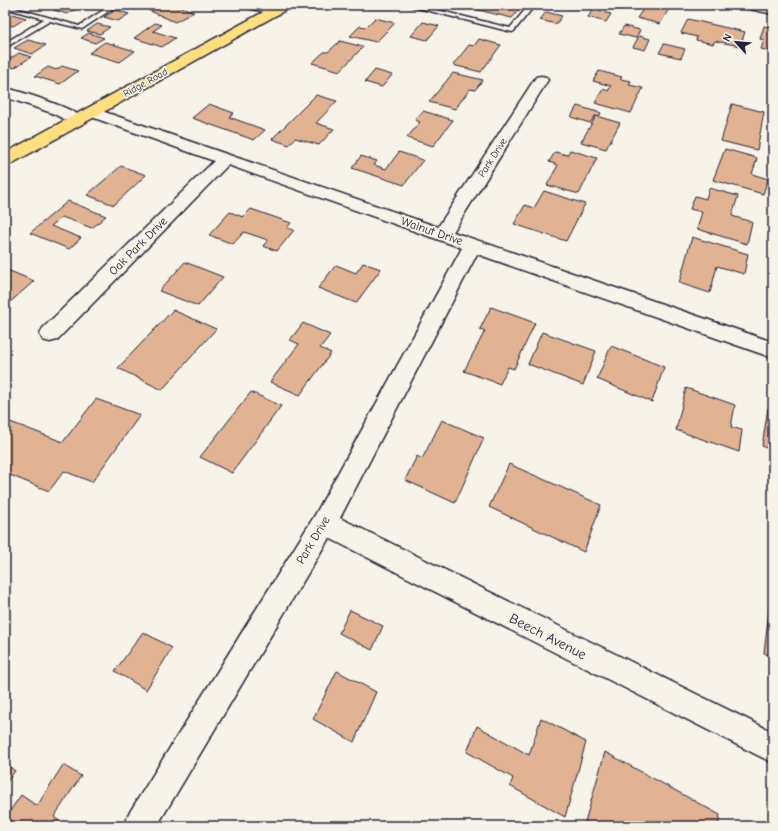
<svg xmlns="http://www.w3.org/2000/svg" width="778" height="831" viewBox="0 0 778 831" font-family="'Comic Neue',sans-serif">
<rect width="100%" height="100%" fill="#f7f3e8"/>
<filter id="ink" filterUnits="userSpaceOnUse"><feTurbulence type="fractalNoise" baseFrequency=".025" numOctaves="2"/><feDisplacementMap in="SourceGraphic" scale="8" xChannelSelector="R" yChannelSelector="G"/><feConvolveMatrix kernelMatrix="1 2 1 2 8 2 1 2 1" color-interpolation-filters="sRGB"/></filter>
<g filter="url(#ink)">
<g fill="#e2b393" stroke="#22223b">
<path d="M63,5H74L80,7L67,14L54,10Z"/>
<path d="M158,5H177L194,12L175,22L148,10Z"/>
<path d="M462,5H519L522,6L512,18L461,6Z"/>
<path d="M646,5H662L670,7L660,24L637,18Z"/>
<path d="M116,10L129,14L118,21L104,17Z"/>
<path d="M593,10L611,14L606,22L588,17Z"/>
<path d="M546,12L562,16L556,24L540,20Z"/>
<path d="M12,14L26,18L13,26L5,23V18Z"/>
<path d="M375,18L395,23L376,42L350,36L360,26L366,27Z"/>
<path d="M688,19L745,32L740,46L715,41L713,44L696,40L697,37L681,33Z"/>
<path d="M423,22L439,26L427,40L411,36Z"/>
<path d="M155,23L162,25L153,31L175,38L162,47L134,38Z"/>
<path d="M97,24L110,27L100,34L87,31Z"/>
<path d="M624,26L640,30L636,38L619,34Z"/>
<path d="M764,26L773,28V52L761,49L764,40L760,39Z"/>
<path d="M89,33L104,38L95,43L81,38Z"/>
<path d="M639,36L650,39L645,50L633,47Z"/>
<path d="M479,39L501,45L481,72L453,65L469,45L474,46Z"/>
<path d="M28,40L46,45L32,54L14,48Z"/>
<path d="M340,41L363,47L340,71L312,63L324,52H328Z"/>
<path d="M105,42L135,51L120,62L89,53Z"/>
<path d="M664,44L685,49L681,58L659,53Z"/>
<path d="M19,53L31,57L14,68L5,65V62Z"/>
<path d="M62,66L78,71L60,84L35,76L48,67L56,70Z"/>
<path d="M375,70L392,75L382,87L365,82Z"/>
<path d="M599,71L622,77L620,79L631,81L629,85L643,88L631,113L595,103L603,89L608,91L611,86L593,81Z"/>
<path d="M453,73L483,80L475,90L470,89L455,109L429,102Z"/>
<path d="M316,95L337,101L316,123L334,129L319,145L295,138L289,145L272,139Z"/>
<path d="M209,104L234,113L229,117L265,130L254,140L192,118Z"/>
<path d="M732,104L764,112L757,150L721,141Z"/>
<path d="M577,106L601,113L599,117L595,116L590,123L571,117Z"/>
<path d="M423,111L453,120L433,146L407,138L420,122L415,120Z"/>
<path d="M596,116L620,123L606,149L581,142Z"/>
<path d="M725,149L757,158L752,174L768,179L763,194L713,180Z"/>
<path d="M570,150L597,158L579,194L547,185L558,165L549,162L555,152L567,155Z"/>
<path d="M399,152L423,160L404,185L352,168L361,156L377,161L374,165L386,169Z"/>
<path d="M121,166L146,175L114,205L87,195Z"/>
<path d="M709,188L738,196L732,216L752,222L747,244L697,229L702,212L690,209L695,196L706,199Z"/>
<path d="M544,191L585,204L566,241L514,224L525,205L534,208Z"/>
<path d="M68,201L106,216L92,228L62,217L51,226L81,238L69,249L30,233Z"/>
<path d="M251,209L291,223L287,228L294,230L277,251L263,246L268,240L244,232L233,244L209,235L230,212L243,217Z"/>
<path d="M692,237L748,254L744,274L717,266L710,293L679,283Z"/>
<path d="M185,262L223,277L198,306L159,291Z"/>
<path d="M363,263L381,269L356,303L318,288L336,265L356,273Z"/>
<path d="M5,269L34,281L8,304L5,302Z"/>
<path d="M491,307L535,323L514,369L508,367L500,384L464,371L485,331L480,329Z"/>
<path d="M173,310L216,329L162,390L118,368Z"/>
<path d="M303,323L330,335L320,348L331,353L300,395L270,382L299,344L290,340Z"/>
<path d="M542,332L596,351L583,385L528,364Z"/>
<path d="M611,346L664,367L652,402L597,379Z"/>
<path d="M686,388L735,405L731,427L742,430L739,452L676,430Z"/>
<path d="M251,392L281,406L232,473L200,457Z"/>
<path d="M96,399L140,415L92,482L64,471L49,491L5,473V420L63,442Z"/>
<path d="M768,408L773,410V451L762,446Z"/>
<path d="M442,420L484,438L455,503L405,480L417,456L422,459Z"/>
<path d="M509,464L601,505L584,552L489,507Z"/>
<path d="M770,602L773,603V657L764,653Z"/>
<path d="M350,610L383,626L372,650L339,633Z"/>
<path d="M143,632L172,648L146,690L115,671Z"/>
<path d="M337,671L376,692L354,742L313,719Z"/>
<path d="M541,718L586,742L565,817L510,786L513,778L467,752L477,726L529,755Z"/>
<path d="M605,752L720,815L718,826H591L585,822Z"/>
<path d="M5,763L15,771L5,784Z"/>
<path d="M63,765L81,776L54,817L62,823L60,826H5V818L21,795L37,806Z"/>
</g>
<g fill="none" stroke-linecap="round" stroke-linejoin="round">
<defs>
<g id="service">
<path d="M5,5L79,26L111,5H118L82,29L50,21L5,48V43L44,19L5,8Z"/>
<path d="M406,5H417L510,28L529,5H535L514,31L512,32Z"/>
</g>
<g id="minor">
<path d="M247,5H267L279,8L281,11L279,14L275,15L249,8Z"/>
<path d="M541,76L546,77L548,80L453,232L773,342V358L477,254L340,518L773,732V763L329,538L157,826H123L128,815L315,515L462,248L228,165L57,340L50,342L43,340L40,334L43,328L214,161L86,115L84,112L86,109L91,108L96,109L438,227L534,80L536,77Z"/>
<path d="M5,88C20,91 77,109 85,120L82,123L77,125L72,123L52,113L5,97Z"/>
</g>
<path id="tertiary" d="M743,5L773,6V14L745,8Z"/>
<path id="primary" d="M276,5H291L289,8L11,164L5,165V153Z"/>
</defs>
<use href="#service" stroke="#22223b" stroke-width="3"/>
<use href="#minor" stroke="#22223b" stroke-width="3"/>
<use href="#tertiary" stroke="#22223b" stroke-width="3"/>
<use href="#primary" stroke="#22223b" stroke-width="3"/>
<use href="#service" fill="#f7f3e8" fill-rule="evenodd"/>
<use href="#minor" fill="#f7f3e8" fill-rule="evenodd"/>
<use href="#tertiary" fill="#f7f3e8" fill-rule="evenodd"/>
<use href="#primary" fill="#fedf80" fill-rule="evenodd"/>
</g>
</g>
<g text-anchor="middle" stroke-width="3.5" stroke-linejoin="round" paint-order="stroke">
<g font-size="10" fill="#22223b" stroke="#f7f3e8">
<text transform="translate(145 82) rotate(-29)" y="4">Ridge Road</text>
<text transform="translate(492 157) rotate(-57)" y="4">Park Drive</text>
</g>
<g font-size="12" fill="#22223b" stroke="#f7f3e8">
<text transform="translate(432 231) rotate(19)" y="4">Walnut Drive</text>
<text transform="translate(138 246) rotate(-45)" y="4">Oak Park Drive</text>
<text transform="translate(313 540) rotate(-59)" y="4">Park Drive</text>
</g>
<g font-size="14" fill="#22223b" stroke="#f7f3e8">
<text transform="translate(548 636) rotate(27)" y="5">Beech Avenue</text>
</g>
</g>
<rect width="778" height="831" fill="none" stroke="#f7f3e8" stroke-width="20"/>
<rect x="10" y="10" width="758" height="811" fill="none" stroke="#22223b" stroke-width="1.5" filter="url(#ink)"/>
<g transform="translate(736 42) rotate(297)" stroke="#f7f3e8" stroke-width="3" paint-order="stroke">
<path d="M0-3L7 15L0 10L-7 15Z" fill="#22223b"/>
<text y="-6" font-size="11" font-weight="bold" text-anchor="middle" fill="#22223b">N</text>
</g>
</svg>
